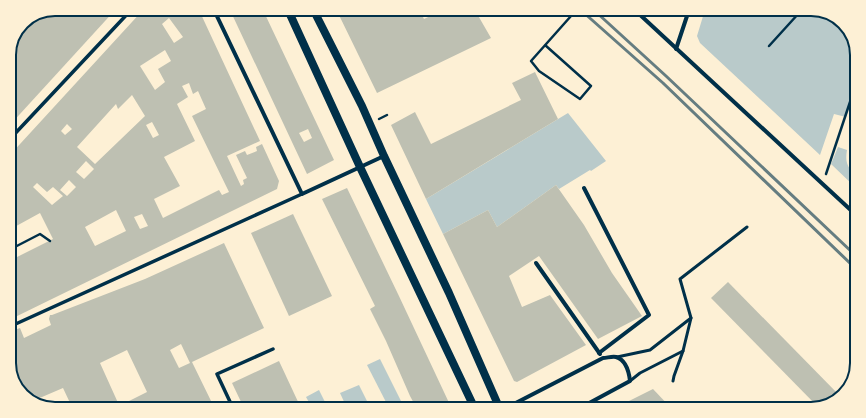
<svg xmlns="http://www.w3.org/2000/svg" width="866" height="418" viewBox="0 0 866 418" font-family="'Space Grotesk',sans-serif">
<rect width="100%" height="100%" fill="#fdf0d5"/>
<g fill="#b9caca">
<path d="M704,13L831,14L849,29L857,52L856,84L846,117L834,114L820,155L700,43L697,36Z"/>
<path d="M568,113L606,161L591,171L590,170L559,189L556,185L497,227L488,210L443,234L426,199Z"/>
<path d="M838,147L847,150C845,161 847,167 855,175V187L831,164Z"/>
<path d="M380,359L404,407L388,406L367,365Z"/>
<path d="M359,385L368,403L362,406H346L340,393Z"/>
<path d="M319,390L327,406H311L306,397Z"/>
</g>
<g fill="#bec0b2" fill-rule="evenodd">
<path d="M55,9H116L9,126V52L23,22Z"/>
<path d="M143,10H199L260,141L227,156L241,186L244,184L243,180L247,178L236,155L245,151L247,155L257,151L256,147L262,144L279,181L277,189L9,320V261L53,239L40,213L9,230V156ZM169,18L183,37L174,43L162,24ZM165,50L171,61L158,69L165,82L155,90L140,66ZM189,83L193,94L198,91L206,109L192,116L229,192L222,195L219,190L163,218L154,199L180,186L164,157L195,141L177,104L188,97L182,86ZM132,95L145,116L95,164L77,147L116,104L118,109ZM152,122L159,135L153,138L146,125ZM67,124L72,129L65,135L61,131ZM86,161L94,169L84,179L76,172ZM69,180L76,187L67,196L60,190ZM37,183L47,192L53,187L63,196L52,205L33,187ZM116,210L126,231L95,246L85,227ZM142,214L148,226L140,229L134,217Z"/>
<path d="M230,10H263L334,160L307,174ZM308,129L312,138L304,142L299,133Z"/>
<path d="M337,11H420L424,19L441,11L476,12L491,38L377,93Z"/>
<path d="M535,72L558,119L426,199L391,125L415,112L431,144L521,100L512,83Z"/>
<path d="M556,185L584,225L612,273L642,316L598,339L539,256L509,276L522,307L550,295L586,345L517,382L514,381L443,234L488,210L497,227Z"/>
<path d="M347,188L398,294L451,407H416L410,396L386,341L370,309L375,306L322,199Z"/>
<path d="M293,214L332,296L289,316L251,233Z"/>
<path d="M224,243L264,328L192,362L213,405H121L147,392L127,350L100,363L119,405H71L63,388L35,400L37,404H35L27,397L12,363L9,364V332L20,328L24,338L51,325L49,319L50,315H52L145,279ZM181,344L190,363L179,368L170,350Z"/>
<path d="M728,282L841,397L837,401L818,407L711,298Z"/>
<path d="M279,361L300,406H243L232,383Z"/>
<path d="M653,389L671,408H617L627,402Z"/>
</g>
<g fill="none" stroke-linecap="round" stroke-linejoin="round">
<g stroke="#003049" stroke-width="2.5">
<path d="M615,12H616"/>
<path d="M545,45L591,86L580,99L539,71L531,61L571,16"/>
<path d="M769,46L799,13"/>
<path d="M379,119L387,115"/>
<path d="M826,174L856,84"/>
<path d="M9,250L40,234L50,241"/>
</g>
<g stroke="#003049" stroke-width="3">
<path d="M617,357L650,350L691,318"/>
<path d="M630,381L640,373L683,351"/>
<path d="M673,381L674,376L683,351L691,318L680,279L747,227"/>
</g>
<g stroke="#003049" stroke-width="3.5">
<path d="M9,140L132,9"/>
<path d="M9,327L302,194"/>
<path d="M232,406L217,374L273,349"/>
</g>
<g stroke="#003049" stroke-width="4">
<path d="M214,10L302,194L384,156"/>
<path d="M637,12L855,214"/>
<path d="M676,49L688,13"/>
<path d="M584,188L649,315L599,353"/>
<path d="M536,263L600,354"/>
<path d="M508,407L603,358C607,358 612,356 616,357C626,360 629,372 630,381L580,408"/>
</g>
<g stroke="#003049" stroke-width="8">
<path d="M288,10L360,167L474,407"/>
<path d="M314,11L362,106L384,156L449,293L499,407"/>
</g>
<g stroke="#657d81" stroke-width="3">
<path d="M583,12L663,83L854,267"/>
<path d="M596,12L666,76L854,254"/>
</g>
</g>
<path d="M0 0H866V418H0ZM55 16H811A39 39 0 0 1 850 55V363A39 39 0 0 1 811 402H55A39 39 0 0 1 16 363V55A39 39 0 0 1 55 16Z" fill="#fdf0d5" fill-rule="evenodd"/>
<path fill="none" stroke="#003049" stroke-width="2" d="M55 16H811A39 39 0 0 1 850 55V363A39 39 0 0 1 811 402H55A39 39 0 0 1 16 363V55A39 39 0 0 1 55 16Z"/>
</svg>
